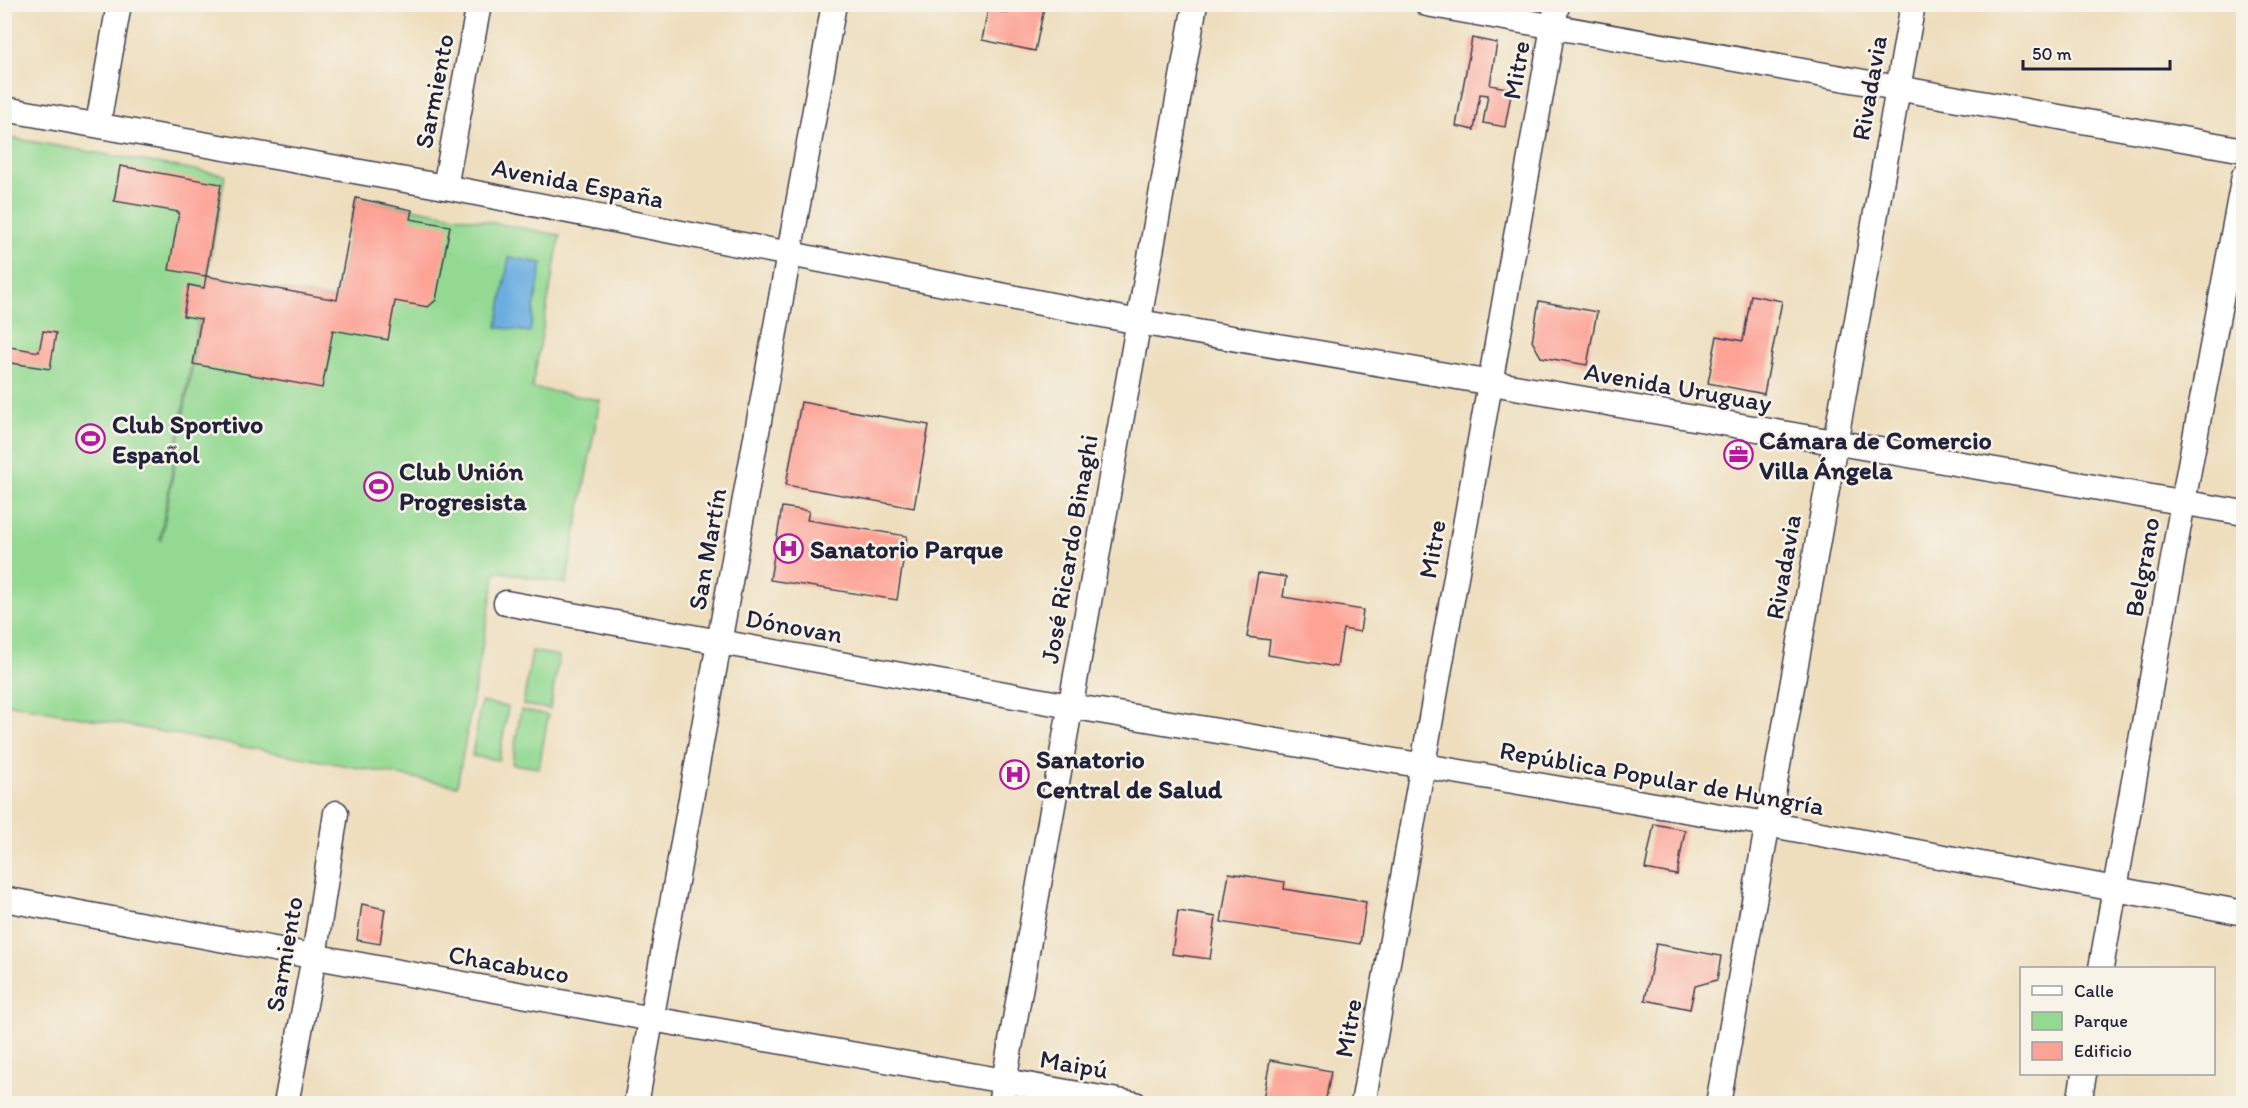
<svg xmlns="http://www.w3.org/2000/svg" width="2248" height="1108" viewBox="0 0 2248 1108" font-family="Itim,sans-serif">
<rect width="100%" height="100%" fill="#f7f3e8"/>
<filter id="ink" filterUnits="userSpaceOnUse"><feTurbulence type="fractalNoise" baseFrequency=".0167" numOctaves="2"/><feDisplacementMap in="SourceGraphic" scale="12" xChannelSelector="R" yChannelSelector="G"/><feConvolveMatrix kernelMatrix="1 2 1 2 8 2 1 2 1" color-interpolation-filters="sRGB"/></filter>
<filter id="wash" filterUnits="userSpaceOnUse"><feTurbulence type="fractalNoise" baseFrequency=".008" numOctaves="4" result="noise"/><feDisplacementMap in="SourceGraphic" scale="24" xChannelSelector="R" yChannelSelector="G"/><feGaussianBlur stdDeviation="1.35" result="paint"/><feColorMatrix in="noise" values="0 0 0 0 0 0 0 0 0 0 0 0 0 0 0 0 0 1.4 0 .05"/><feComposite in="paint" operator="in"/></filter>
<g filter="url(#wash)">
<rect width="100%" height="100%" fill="#eedebe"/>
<g fill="#93d992" stroke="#5a7e66" stroke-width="1.5" fill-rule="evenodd">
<path d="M5,137L225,175L207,276L337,300L356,198L560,235L532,388L600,400L566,584L496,571L457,786L5,703ZM199,319H201L161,540L160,539Z"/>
<path d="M532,651L559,656L550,709L523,705Z"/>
<path d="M481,702L508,707L499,760L472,756Z"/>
<path d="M521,710L548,715L539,768L512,764Z"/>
</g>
<path fill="#6aaee0" stroke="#46688e" stroke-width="1.5" d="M509,257L542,263L530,332L497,327Z"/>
<g id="blocks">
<g fill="#fda396">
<path d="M1010,4H1045L1035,51L982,40L988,9L1008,13Z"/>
<path d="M1472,38L1497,43L1490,85L1512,89L1505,127L1483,123L1488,95L1480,94L1474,130L1456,126Z"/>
<path d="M120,166L221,184L206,276L337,300L356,198L412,210L410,219L450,226L436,300L428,307L395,301L388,340L333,330L322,388L193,364L201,319L183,316L189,285L204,288L206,276L169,270L179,212L114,201Z"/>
<path d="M1751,295L1782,301L1764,394L1708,383L1717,336L1743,341Z"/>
<path d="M1539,301L1597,312L1587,365L1541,357L1532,341Z"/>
<path d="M43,331L56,333L50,369L4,362V346L39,352Z"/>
<path d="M801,402L929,425L914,508L786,485Z"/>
<path d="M782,507L809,511L807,520L907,536L897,600L770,580Z"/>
<path d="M1258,573L1286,577L1283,597L1363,610L1360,632L1343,629L1337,667L1268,655L1270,640L1247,637Z"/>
<path d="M1654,824L1685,830L1677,875L1645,869Z"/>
<path d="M1229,873L1285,882L1284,889L1366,902L1360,944L1221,922Z"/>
<path d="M362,904L385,909L380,944L357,940Z"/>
<path d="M1178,911L1216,917L1210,959L1172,954Z"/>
<path d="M1656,944L1721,956L1717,980L1695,986L1690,1009L1645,1000Z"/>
<path d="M1270,1060L1331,1071L1325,1104H1280L1263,1100Z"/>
</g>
</g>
</g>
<g filter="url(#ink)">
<use href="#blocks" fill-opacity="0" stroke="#413e4f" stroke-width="1.5"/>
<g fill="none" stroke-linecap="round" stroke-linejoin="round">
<defs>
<g id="minor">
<path d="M1427,4L2244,150"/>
<path d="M4,109L445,187L1139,322L2244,513"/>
<path d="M98,124L119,4"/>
<path d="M445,187L479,4"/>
<path d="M506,603L1070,706L1767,824L2244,913"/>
<path d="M4,899L652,1019L1135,1104"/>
<path d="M2101,968L2183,502L2244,176"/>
<path d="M286,1104L314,957L336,813"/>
<path d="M636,1104L834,4"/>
<path d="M1000,1104L1195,4"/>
<path d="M1363,1104L1557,4"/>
<path d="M1718,1104L1913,4"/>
<path d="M2079,1104L2084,1074"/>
</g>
</defs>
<use href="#minor" stroke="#413e4f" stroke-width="27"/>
<use href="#minor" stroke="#fff" stroke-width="24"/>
</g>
</g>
<defs>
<symbol id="stadium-ring" viewBox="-11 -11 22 22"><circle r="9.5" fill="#f7f3e8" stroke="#b5179e" stroke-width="1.5"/><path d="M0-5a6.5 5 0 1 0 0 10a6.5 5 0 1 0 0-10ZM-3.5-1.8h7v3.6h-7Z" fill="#b5179e"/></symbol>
<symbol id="office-ring" viewBox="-11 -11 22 22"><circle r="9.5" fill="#f7f3e8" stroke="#b5179e" stroke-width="1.5"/><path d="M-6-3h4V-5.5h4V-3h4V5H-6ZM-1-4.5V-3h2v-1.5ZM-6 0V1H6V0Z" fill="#b5179e"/></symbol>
<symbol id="hospital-ring" viewBox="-11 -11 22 22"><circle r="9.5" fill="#f7f3e8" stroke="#b5179e" stroke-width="1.5"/><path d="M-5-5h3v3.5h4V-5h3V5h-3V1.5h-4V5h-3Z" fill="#b5179e"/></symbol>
</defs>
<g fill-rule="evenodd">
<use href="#stadium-ring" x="74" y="422" width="33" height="33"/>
<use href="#office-ring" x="1722" y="438" width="33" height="33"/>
<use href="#stadium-ring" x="362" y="470" width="33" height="33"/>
<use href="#hospital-ring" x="772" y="532" width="33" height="33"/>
<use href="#hospital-ring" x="998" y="758" width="33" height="33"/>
</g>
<g text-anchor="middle" stroke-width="5" stroke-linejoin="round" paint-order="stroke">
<g font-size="26" fill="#22223b" stroke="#f7f3e8">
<text transform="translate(1516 70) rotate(-80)" y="9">Mitre</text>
<text transform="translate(1869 88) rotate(-80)" y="9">Rivadavia</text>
<text transform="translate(434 91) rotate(-79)" y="9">Sarmiento</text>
<text transform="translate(578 183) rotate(11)" y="9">Avenida España</text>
<text transform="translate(1678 387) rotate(10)" y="9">Avenida Uruguay</text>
<text transform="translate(707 549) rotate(-80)" y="9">San Martín</text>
<text transform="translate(1069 549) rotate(-80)" y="9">José Ricardo Binaghi</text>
<text transform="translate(1432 549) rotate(-80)" y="9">Mitre</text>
<text transform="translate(1783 567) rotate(-80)" y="9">Rivadavia</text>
<text transform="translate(2142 567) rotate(-80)" y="9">Belgrano</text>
<text transform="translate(794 626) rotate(10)" y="9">Dónovan</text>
<text transform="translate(1662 778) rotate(10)" y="9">República Popular de Hungría</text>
<text transform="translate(284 954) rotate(-80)" y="9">Sarmiento</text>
<text transform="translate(509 964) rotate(10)" y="9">Chacabuco</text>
<text transform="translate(1348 1028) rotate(-80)" y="9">Mitre</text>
<text transform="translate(1074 1064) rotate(10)" y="9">Maipú</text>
</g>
<g font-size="26" font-weight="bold" fill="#22223b" stroke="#f7f3e8" text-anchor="start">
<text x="112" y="433">Club Sportivo<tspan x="112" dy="30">Español</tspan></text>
<text x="1759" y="449">Cámara de Comercio<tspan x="1759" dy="30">Villa Ángela</tspan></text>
<text x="399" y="480">Club Unión<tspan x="399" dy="30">Progresista</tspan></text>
<text x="810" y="558">Sanatorio Parque</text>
<text x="1036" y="768">Sanatorio<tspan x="1036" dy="30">Central de Salud</tspan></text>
</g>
</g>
<rect width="2248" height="1108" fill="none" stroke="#f7f3e8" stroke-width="24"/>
<rect x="2020" y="967" width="195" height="108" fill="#f7f3e8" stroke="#a29fa3" stroke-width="1.5"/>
<rect x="2032" y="986" width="30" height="9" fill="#ffffff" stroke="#a29fa3" stroke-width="1.5"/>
<text x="2074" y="997" font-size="18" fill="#22223b">Calle</text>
<rect x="2032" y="1012" width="30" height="18" fill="#93d992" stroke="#a29fa3" stroke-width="1.5"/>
<text x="2074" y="1027" font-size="18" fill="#22223b">Parque</text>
<rect x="2032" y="1042" width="30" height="18" fill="#fda396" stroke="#a29fa3" stroke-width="1.5"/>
<text x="2074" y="1057" font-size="18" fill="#22223b">Edificio</text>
<path d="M2023 60v9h147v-9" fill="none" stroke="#22223b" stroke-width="3"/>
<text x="2032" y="60" font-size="18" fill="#22223b" stroke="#f7f3e8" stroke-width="4.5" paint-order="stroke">50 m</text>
</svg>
